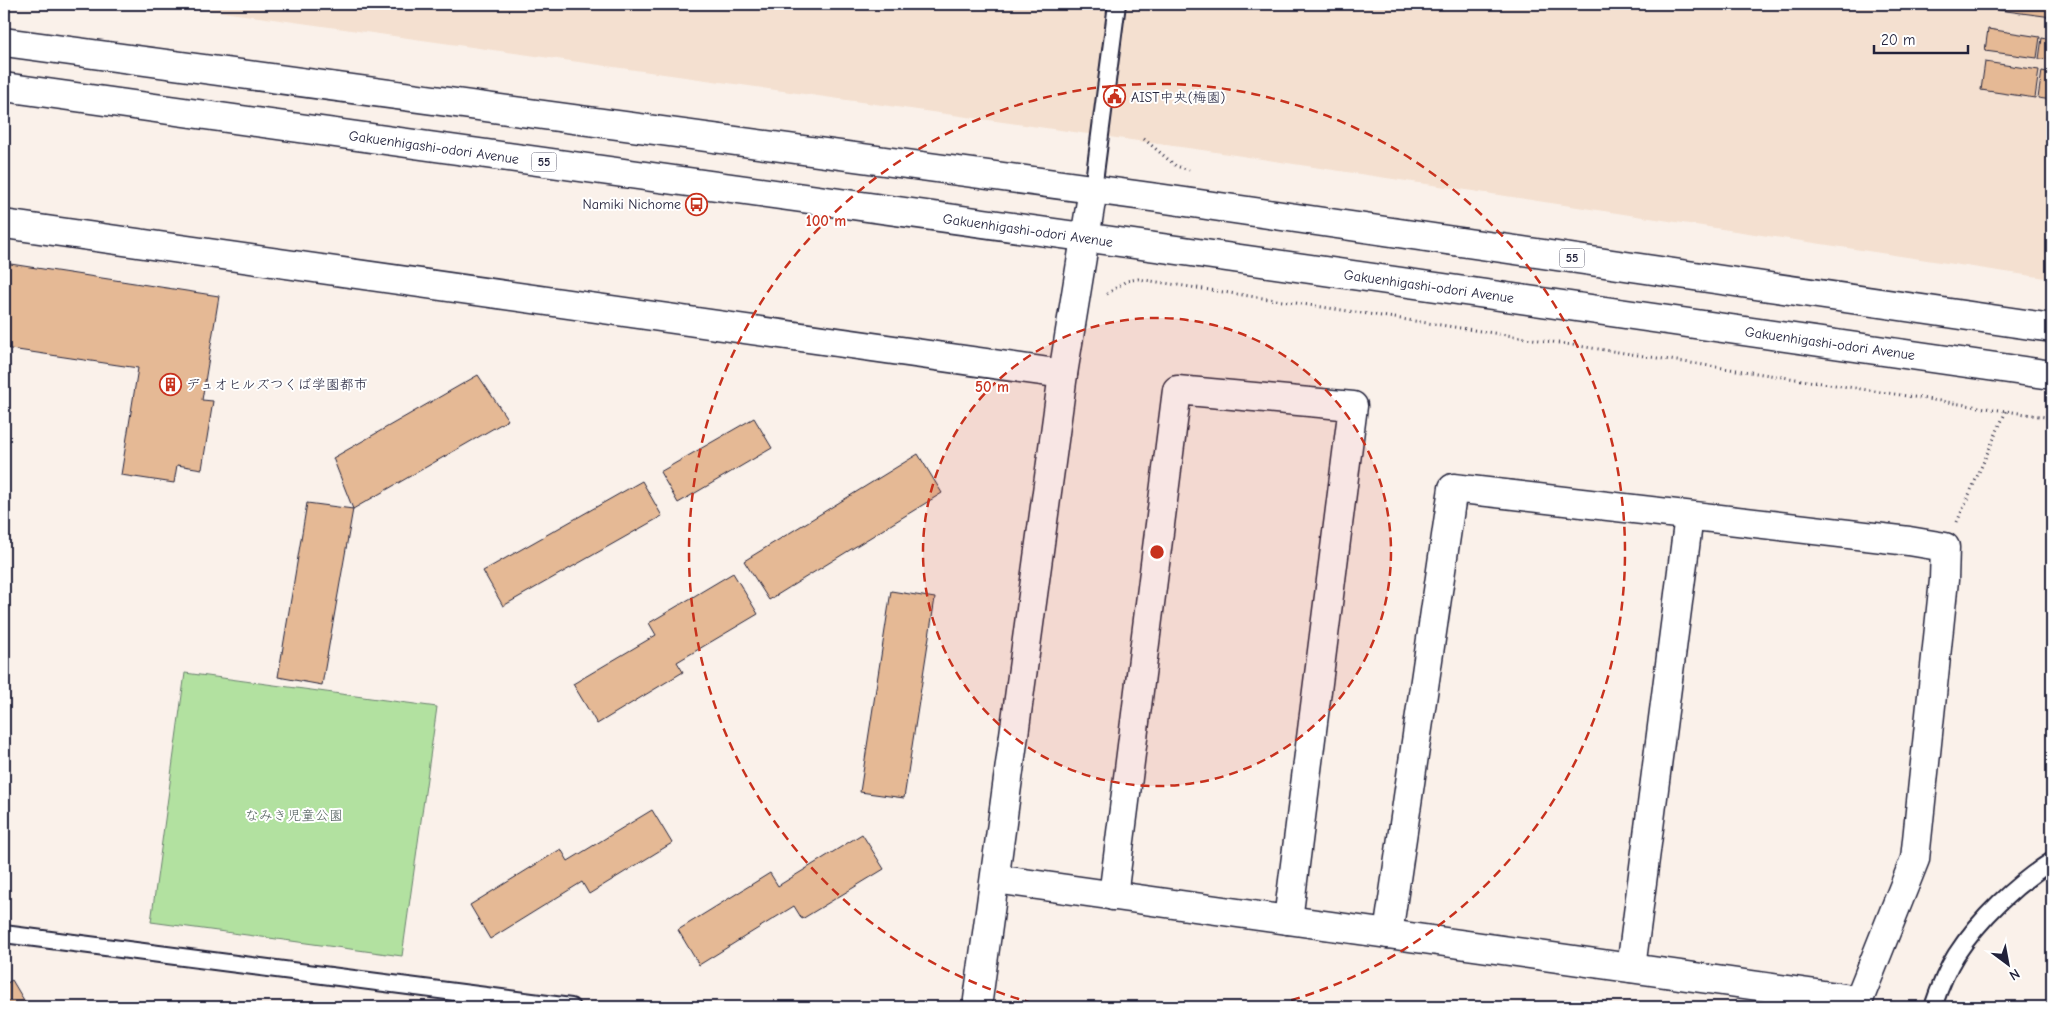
<svg xmlns="http://www.w3.org/2000/svg" width="2056" height="1011" viewBox="0 0 2056 1011" font-family="'Comic Neue','Klee One',sans-serif">
<rect width="100%" height="100%" fill="#faf1ea"/>
<filter id="ink" filterUnits="userSpaceOnUse"><feTurbulence type="fractalNoise" baseFrequency=".02" numOctaves="2"/><feDisplacementMap in="SourceGraphic" scale="10" xChannelSelector="R" yChannelSelector="G"/><feConvolveMatrix kernelMatrix="1 2 1 2 8 2 1 2 1" color-interpolation-filters="sRGB"/></filter>
<g filter="url(#ink)">
<path fill="#f4e0d0" d="M166,4H2052V279L1202,150Z"/>
<path fill="#b2e1a0" stroke="#6a826e" d="M185,673L437,707L402,956L151,922Z"/>
<g fill="#e5b995" stroke="#22223b">
<path d="M1992,4H2052V17L1991,9Z"/>
<path d="M1988,29L2040,37L2037,58L1985,51Z"/>
<path d="M2042,38L2052,40V60L2039,59Z"/>
<path d="M1985,62L2039,70L2035,98L1981,90Z"/>
<path d="M2042,71L2052,73V100L2038,98Z"/>
<path d="M4,263L219,296L202,400L213,401L202,469L177,465L174,483L121,475L138,368L4,348Z"/>
<path d="M478,375L508,420L353,509L333,458Z"/>
<path d="M754,418L772,448L678,503L660,472Z"/>
<path d="M918,454L942,493L769,600L744,561Z"/>
<path d="M642,481L662,516L503,606L483,571Z"/>
<path d="M307,503L353,509L322,685L278,677Z"/>
<path d="M733,573L758,614L677,662L683,672L597,724L573,684L656,635L649,623Z"/>
<path d="M891,591L935,598L904,798L860,792Z"/>
<path d="M652,810L672,843L589,894L582,882L490,939L470,905L561,849L568,861Z"/>
<path d="M862,834L884,869L802,919L794,906L699,965L678,930L770,873L778,886Z"/>
<path d="M12,980L28,1007H4V985Z"/>
</g>
<g fill="none" stroke-linecap="round" stroke-linejoin="round">
<defs>
<g id="service">
<path d="M1093,189L1117,4"/>
<path d="M4,934L571,1007"/>
<path d="M1933,1007C1939,989 1946,971 1956,955C1980,918 2016,884 2052,861"/>
</g>
<g id="minor">
<path d="M995,879L1859,1000"/>
<path d="M1113,896L1177,390L1353,406L1288,920"/>
<path d="M1388,934L1453,488L1909,541L1945,547L1944,580L1915,859L1856,1007"/>
<path d="M1631,968L1689,516"/>
</g>
<g id="tertiary">
<path d="M4,224L1063,374"/>
<path d="M977,1007L1063,374L1093,189"/>
</g>
<g id="primary">
<path d="M4,42L1158,198L2052,328"/>
<path d="M4,87L1177,250L2052,375"/>
</g>
</defs>
<use href="#service" stroke="#22223b" stroke-width="20"/>
<use href="#minor" stroke="#22223b" stroke-width="31"/>
<use href="#tertiary" stroke="#22223b" stroke-width="31"/>
<use href="#primary" stroke="#22223b" stroke-width="31"/>
<g stroke="#22223b" stroke-width="3" stroke-dasharray="1 4" stroke-linecap="butt">
<path d="M1144,139L1176,166L1189,170"/>
<path d="M1107,294L1126,281L1138,279L2052,418"/>
<path d="M1957,522L2006,411"/>
</g>
<use href="#service" stroke="#fff" stroke-width="16"/>
<use href="#minor" stroke="#fff" stroke-width="28"/>
<use href="#tertiary" stroke="#fff" stroke-width="28"/>
<use href="#primary" stroke="#fff" stroke-width="28"/>
</g>
</g>
<circle cx="1157" cy="552" r="234" fill="#c8321e" fill-opacity=".12"/>
<g fill="none" stroke="#c8321e" stroke-width="2.5" stroke-dasharray="9 6">
<circle cx="1157" cy="552" r="234"/>
<path d="M1048 1007A468 468 0 1 1 1266 1007"/>
</g>
<defs>
<symbol id="civic-ring" viewBox="-11 -11 22 22"><circle r="9.5" fill="#fff" stroke="#c8321e" stroke-width="1.5"/><path d="M-.6-6.5H3V-4.5H.6V-3L4-1V1h2V6H-6V1h2V-1L-.6-3ZM-1.2 2.5V6h2.4V2.5Z" fill="#c8321e"/></symbol>
<symbol id="bus-ring" viewBox="-11 -11 22 22"><circle r="9.5" fill="#fff" stroke="#c8321e" stroke-width="1.5"/><path d="M-5-6H5V4H4V6H2V4H-2V6H-4V4H-5ZM-3.5-4V0h7V-4ZM-3.5 1.2v1.5H-2V1.2ZM2 1.2v1.5H3.5V1.2Z" fill="#c8321e"/></symbol>
<symbol id="building-ring" viewBox="-11 -11 22 22"><circle r="9.5" fill="#fff" stroke="#c8321e" stroke-width="1.5"/><path d="M-4-6H4V6H1V3H-1V6H-4ZM-2.5-4.3h1.7v1.8h-1.7ZM.8-4.3h1.7v1.8H.8ZM-2.5-1h1.7V.8h-1.7ZM.8-1h1.7V.8H.8Z" fill="#c8321e"/></symbol>
</defs>
<g fill-rule="evenodd">
<use href="#civic-ring" x="1102" y="84" width="25" height="25"/>
<use href="#bus-ring" x="684" y="192" width="25" height="25"/>
<use href="#building-ring" x="158" y="372" width="25" height="25"/>
</g>
<g text-anchor="middle" stroke-width="4" stroke-linejoin="round" paint-order="stroke">
<g fill="#fff" stroke="#646476" stroke-width="1">
<rect x="531.5" y="152.5" width="25" height="19" rx="4"/>
<rect x="1559.5" y="248.5" width="25" height="19" rx="4"/>
</g>
<g font-size="12" font-weight="bold" fill="#22223b">
<text x="544" y="166">55</text>
<text x="1572" y="262">55</text>
</g>
<g font-size="14" fill="#22223b" stroke="#fff" text-anchor="start">
<text x="1131" y="102">AIST中央(梅園)</text>
<text x="681" y="209" text-anchor="end">Namiki Nichome</text>
<text x="186" y="389">デュオヒルズつくば学園都市</text>
</g>
<g font-size="14" fill="#22223b" stroke="#fff">
<text transform="translate(434 147) rotate(8)" y="5">Gakuenhigashi-odori Avenue</text>
<text transform="translate(1028 230) rotate(8)" y="5">Gakuenhigashi-odori Avenue</text>
<text transform="translate(1429 286) rotate(8)" y="5">Gakuenhigashi-odori Avenue</text>
<text transform="translate(1830 343) rotate(8)" y="5">Gakuenhigashi-odori Avenue</text>
</g>
<g font-size="14" fill="#4d5b59" stroke="#fff">
<text x="294" y="820">なみき児童公園</text>
</g>
</g>
<circle cx="1157" cy="552" r="8" fill="#c8321e" stroke="#fff" stroke-width="2.5"/>
<g font-size="15" text-anchor="middle" font-weight="bold" fill="#c8321e" stroke="#fff" stroke-width="4" stroke-linejoin="round" paint-order="stroke">
<text x="826" y="226">100 m</text>
<text x="992" y="392">50 m</text>
</g>
<rect width="2056" height="1011" fill="none" stroke="#fff" stroke-width="20"/>
<rect x="10" y="10" width="2036" height="991" fill="none" stroke="#22223b" stroke-width="2" filter="url(#ink)"/>
<g transform="translate(2008 964) rotate(148)" stroke="#ffffff" stroke-width="4" paint-order="stroke">
<path d="M0-4L9 19L0 12L-9 19Z" fill="#22223b"/>
<text y="-8" font-size="14" font-weight="bold" text-anchor="middle" fill="#22223b">N</text>
</g>
<path d="M1874 45v8h94v-8" fill="none" stroke="#22223b" stroke-width="2.5"/>
<text x="1881" y="45" font-size="15" fill="#22223b" stroke="#ffffff" stroke-width="4" paint-order="stroke">20 m</text>
</svg>
